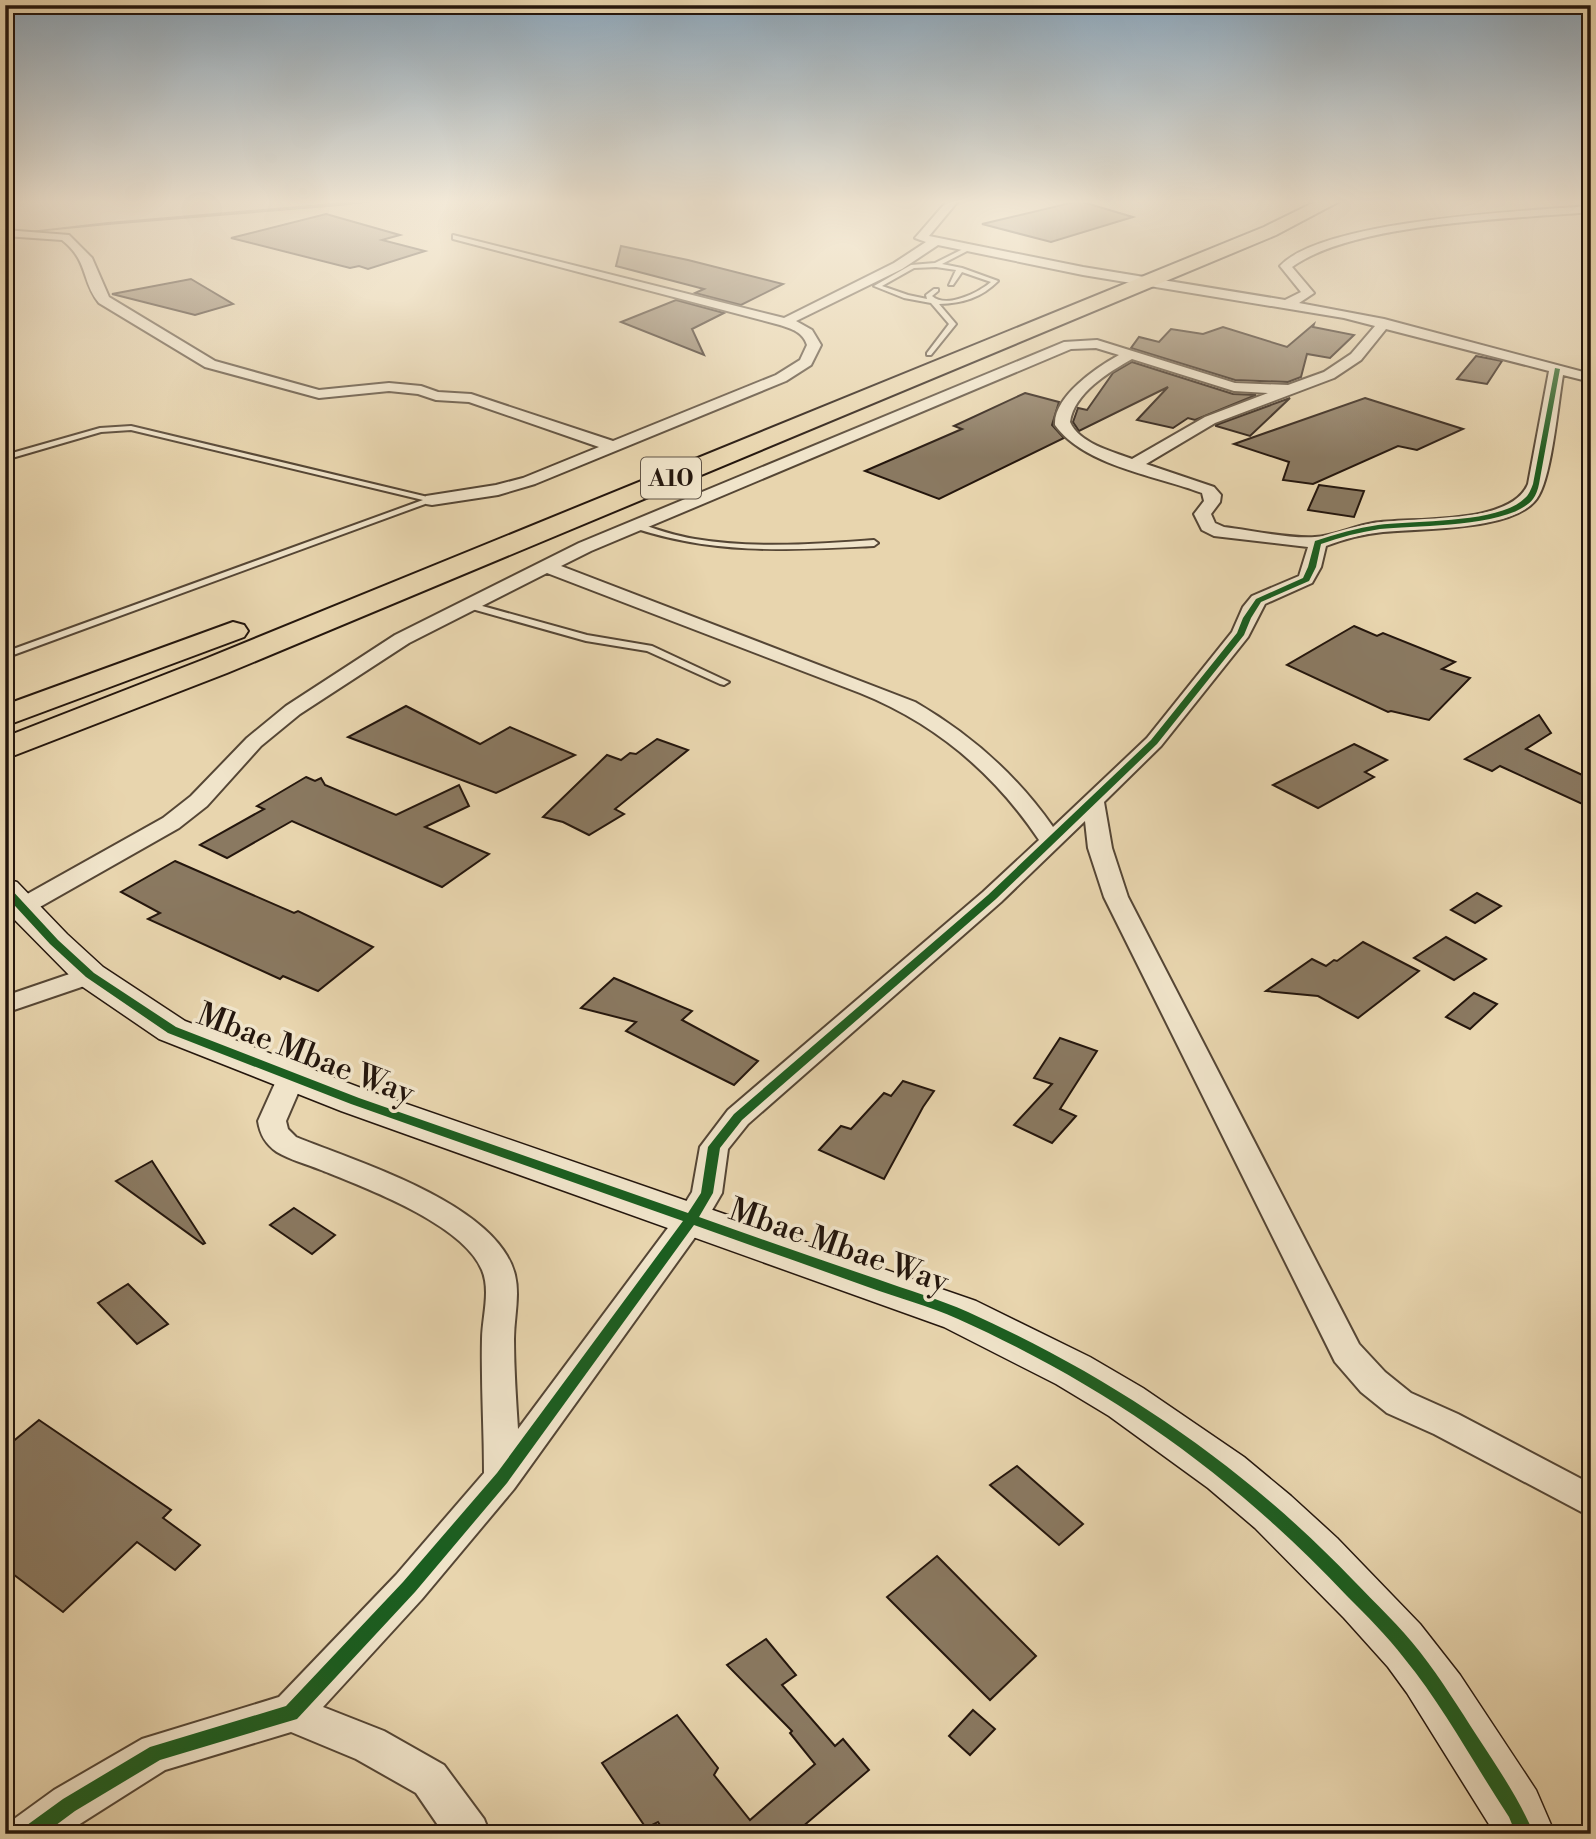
<svg xmlns="http://www.w3.org/2000/svg" width="1596" height="1839" viewBox="0 0 1596 1839" font-family="'Libre Bodoni',serif">
<rect width="100%" height="100%" fill="#e8d5ae"/>
<filter id="stains"><feTurbulence type="fractalNoise" baseFrequency=".00286" numOctaves="4"/><feColorMatrix values="0 0 0 0 .2 0 0 0 0 .09 0 0 0 0 .02 0 0 0 .5 -.17"/></filter>
<radialGradient id="worn" r=".72"><stop offset=".6" stop-color="#630" stop-opacity="0"/><stop offset="1" stop-color="#630" stop-opacity=".3"/></radialGradient>
<g fill="none" stroke-linecap="round" stroke-linejoin="round">
<path fill="#71624d" fill-rule="evenodd" d="M370,200H389L340,206L108,225L15,234L13,233L108,222Z"/>
</g>
<g fill="#8a7961" stroke="#24160d" stroke-width="2">
<path d="M1079,201L1133,217L1051,242L982,224Z"/>
<path d="M326,214L400,235L382,240L425,251L368,269L359,266L350,268L231,238Z"/>
<path d="M621,246L688,260L783,284L741,305L695,293L704,289L616,266Z"/>
<path d="M191,279L233,304L195,315L112,294Z"/>
<path d="M676,300L724,313L692,329L704,355L621,322Z"/>
<path d="M1314,324L1313,327L1354,335L1330,358L1307,354L1301,377L1288,382L1235,380L1131,348L1139,337L1159,342L1171,329L1203,334L1223,327L1287,347Z"/>
<path d="M1476,356L1502,361L1487,384L1457,379Z"/>
<path d="M1132,362L1233,394L1256,395L1195,420L1188,418L1173,428L1137,420L1168,387L1079,431L1073,422L1078,408L1087,410L1113,373Z"/>
<path d="M1025,393L1059,402L1052,425L1064,438L939,499L865,471L962,429L954,426Z"/>
<path d="M1290,398L1250,436L1216,426V425Z"/>
<path d="M1365,398L1463,429L1417,450L1398,446L1313,484L1283,480L1289,462L1234,444Z"/>
<path d="M1319,485L1364,491L1354,517L1308,510Z"/>
<path d="M1354,626L1377,636L1383,633L1455,662L1442,669L1470,678L1429,720L1391,711L1388,712L1287,665Z"/>
<path d="M406,706L480,744L510,727L575,755L496,793L348,737Z"/>
<path d="M1539,715L1551,733L1526,749L1591,779V808L1500,766L1492,771L1465,759Z"/>
<path d="M657,739L688,750L615,809L624,814L589,835L563,822L543,817L607,755L621,760L630,753L636,754Z"/>
<path d="M1354,744L1387,760L1365,772L1374,777L1318,808L1273,785Z"/>
<path d="M306,777L315,781L321,778L325,785L396,815L459,785L469,806L425,827L489,854L442,887L292,821L227,858L200,845L264,809L257,806Z"/>
<path d="M175,861L294,913L298,911L373,947L318,991L283,976L280,979L148,919L160,913L121,892Z"/>
<path d="M1477,893L1501,906L1475,923L1451,910Z"/>
<path d="M1446,937L1486,959L1454,980L1414,958Z"/>
<path d="M1363,942L1419,971L1358,1018L1318,996L1266,991L1312,959L1326,966L1334,960L1337,961Z"/>
<path d="M614,978L692,1011L682,1020L758,1061L734,1085L626,1031L636,1022L581,1008Z"/>
<path d="M1474,993L1497,1004L1470,1029L1446,1017Z"/>
<path d="M1060,1038L1097,1051L1060,1109L1076,1116L1052,1143L1014,1125L1052,1084L1034,1078Z"/>
<path d="M903,1081L934,1091L923,1107L884,1179L819,1150L841,1126L851,1129L884,1093L891,1096Z"/>
<path d="M152,1161L205,1243L203,1244L116,1181Z"/>
<path d="M294,1208L335,1235L312,1254L270,1225Z"/>
<path d="M128,1284L168,1324L137,1344L98,1303Z"/>
<path d="M39,1420L171,1510L163,1518L200,1545L175,1570L137,1542L63,1612L5,1568V1448Z"/>
<path d="M1017,1466L1083,1524L1059,1545L990,1485Z"/>
<path d="M937,1556L1036,1656L990,1700L887,1597Z"/>
<path d="M766,1639L796,1675L782,1685L835,1746L843,1739L869,1770L794,1834H666L658,1822L646,1828L602,1763L677,1715L718,1768L714,1775L750,1820L815,1764L790,1733L792,1731L727,1665Z"/>
<path d="M973,1710L995,1729L970,1755L949,1736Z"/>
</g>
<g fill="none" stroke-linecap="round" stroke-linejoin="round">
<defs>
<g id="lane">
<path d="M967,247L969,250L942,264L962,268L998,281C981,298 963,303 939,304L956,324L931,355H927V353L949,324L931,303L904,298L874,286L911,265L935,263ZM936,267L956,270L949,285H953L962,272L991,282C978,293 946,309 932,296L938,291V289H934L926,295L927,299L908,295L882,286L914,268Z"/>
<path d="M131,426L432,498L436,500L5,658V652L423,500L131,430L101,432L5,460V455L100,428Z"/>
<path d="M637,523C656,529 675,536 695,539C754,549 815,544 874,540L878,543L874,546C789,550 716,555 634,528L633,526Z"/>
<path d="M468,602L587,635L652,646L729,682L724,685L720,684L647,651L586,641L465,607V603Z"/>
</g>
<g id="street">
<path d="M948,200H959L929,236L1083,267L1285,300L1301,292L1280,266C1323,220 1524,211 1591,206V212C1513,219 1354,222 1292,267L1314,293L1299,303L1384,319L1591,374V382L1563,375C1558,404 1552,472 1539,495C1520,532 1420,528 1383,532C1363,534 1344,539 1326,546L1321,567L1312,583L1265,604L1248,637L1161,746L1104,802L1112,848L1128,897L1359,1344L1385,1372L1411,1393L1458,1414L1591,1484V1517L1434,1434L1387,1413L1361,1392L1335,1362L1104,897L1088,848L1085,821L1001,902L748,1124L728,1149L722,1193L701,1229L514,1489L422,1599L323,1707L384,1731L444,1765L484,1819L490,1834H444L416,1793L356,1759L291,1732L165,1770L64,1834H8L14,1819L54,1790L142,1739L279,1697L396,1575L484,1473C484,1429 481,1384 482,1339C482,1318 491,1291 482,1270C463,1224 366,1188 321,1170C307,1164 290,1160 277,1152C265,1144 260,1134 258,1121L281,1070L291,1068L301,1070L305,1077L286,1121L288,1129L296,1137C357,1162 498,1204 515,1275C520,1296 514,1318 514,1339C514,1369 516,1399 518,1429L679,1213L692,1192L700,1147L728,1110L983,892L1039,840C994,773 935,723 860,693L547,573L409,643L300,714L261,746L207,806L179,828L31,912L22,914L13,912L10,907L13,902L163,818L191,796L247,738L286,706L395,635L579,543L1064,342L1097,340L1235,383L1288,385L1324,372L1351,354L1375,326L1344,318L1083,275L938,245L902,269L796,321L812,330L821,345L811,365L786,381L535,484L498,495L432,505L426,504L424,500L426,496L496,485L523,478L599,447L469,402L436,400L418,394L389,391L319,398L205,367L99,303C81,281 89,261 62,240L5,236V230L69,235L92,258L109,297L215,361L319,390L389,383L421,386L438,392L471,394L613,441L776,375L800,360L807,345C803,332 792,329 780,325L453,239V235L784,318L894,263L926,242L915,238ZM1386,329L1549,371L1528,484C1511,526 1412,517 1373,523C1354,526 1334,536 1315,537C1290,539 1250,530 1224,527L1215,523L1211,514L1220,502L1221,495L1214,487L1146,464L1215,423L1334,378L1361,360ZM1096,348L1119,355C1097,367 1053,397 1055,425C1084,466 1158,476 1202,493L1204,501L1194,514L1202,530L1214,536L1308,547L1299,576L1252,596L1243,607L1232,632L1147,738L1053,827C1016,774 970,734 915,702L561,566L591,551L1071,349ZM1132,359L1234,391L1268,393L1205,417L1132,459C1111,451 1079,443 1070,422C1074,393 1109,372 1132,359Z"/>
<path d="M90,967L99,969L103,975L99,981L5,1013V996Z"/>
</g>
<path id="secondary" d="M5,879L17,882L67,934L103,967L185,1021L369,1091L976,1301L1090,1357L1143,1388L1244,1457L1291,1496L1337,1538L1420,1624L1460,1675L1536,1790L1555,1834H1495L1407,1693L1388,1667L1344,1618L1255,1528L1208,1488L1109,1416L1056,1384L944,1327L341,1111L159,1039L77,983L5,910Z"/>
<g id="primary">
<path d="M1319,200H1342L1276,235L227,673L5,759V737L205,659L1264,227Z"/>
<path d="M233,622L244,625L248,631L244,637L5,726V705Z"/>
</g>
</defs>
<use href="#lane" stroke="#554635" stroke-width="4"/>
<use href="#street" stroke="#554635" stroke-width="4"/>
<use href="#secondary" stroke="#24160d" stroke-width="3"/>
<use href="#primary" stroke="#24160d" stroke-width="4"/>
<use href="#lane" fill="#f0e4ca" fill-rule="evenodd"/>
<use href="#street" fill="#f0e4ca" fill-rule="evenodd"/>
<use href="#secondary" fill="#f0e4ca" fill-rule="evenodd"/>
<use href="#primary" fill="#e8d5ae" fill-rule="evenodd"/>
<defs>
<path id="cycleway" d="M1555,368L1560,369L1539,484C1538,489 1536,495 1533,499C1510,528 1415,525 1380,529C1360,532 1340,537 1321,544L1316,567L1309,581L1261,602L1251,618L1244,635L1157,744L996,899L742,1120L720,1148L713,1193L699,1217C758,1238 818,1259 877,1279C907,1290 939,1299 968,1312C1114,1378 1243,1465 1354,1581C1376,1604 1400,1626 1420,1652C1441,1679 1459,1708 1477,1736C1498,1768 1519,1799 1534,1834H1516L1509,1817C1474,1764 1444,1707 1404,1658C1387,1636 1367,1616 1347,1596C1234,1476 1109,1387 958,1319C929,1306 898,1298 868,1287C810,1266 752,1246 694,1225L507,1483L415,1592L297,1719L160,1760L75,1811L44,1834H20L23,1828L63,1799L150,1747L286,1706L403,1582L497,1473L683,1221L351,1104L168,1033L86,977L50,944L5,895V886L9,887L58,940L94,973L176,1027L359,1098L688,1213L701,1193L708,1147L734,1114L988,895L1151,740L1237,633L1243,618L1256,599L1303,578L1308,567L1315,541C1336,534 1357,528 1378,525C1414,520 1500,524 1525,498C1529,495 1531,489 1533,484Z"/>
</defs>
<use href="#cycleway" stroke="#f0e4ca" stroke-width="5"/>
<use href="#cycleway" fill="#1b5e20" fill-rule="evenodd"/>
</g>
<linearGradient id="sky" x2="0" y2="1"><stop stop-color="#8da7bb"/><stop offset="0.44" stop-color="#f5ecdb"/><stop offset="1" stop-color="#f5ecdb" stop-opacity="0"/></linearGradient>
<rect width="1596" height="458" fill="url(#sky)"/>
<g text-anchor="middle" stroke-width="7" stroke-linejoin="round" paint-order="stroke">
<rect fill="#f0e4ca" stroke="#615446" stroke-width="2" x="641" y="457.5" width="60" height="41" rx="5"/>
<g font-size="24" font-weight="bold" fill="#24160d">
<text x="671" y="486">A10</text>
</g>
<g font-size="32" fill="#24160d" stroke="#f0e4ca">
<text transform="translate(306 1053) rotate(21)" y="11">Mbae Mbae Way</text>
<text transform="translate(839 1245) rotate(19)" y="11">Mbae Mbae Way</text>
</g>
</g>
<rect width="1596" height="1839" fill="none" stroke="#e8d5ae" stroke-width="28"/>
<rect x="7" y="7" width="1582" height="1825" fill="none" stroke="#24160d" stroke-width="3.5"/>
<rect x="14" y="14" width="1568" height="1811" fill="none" stroke="#24160d" stroke-width="2"/>
<rect width="100%" height="100%" filter="url(#stains)"/>
<rect width="100%" height="100%" fill="url(#worn)"/>
</svg>
